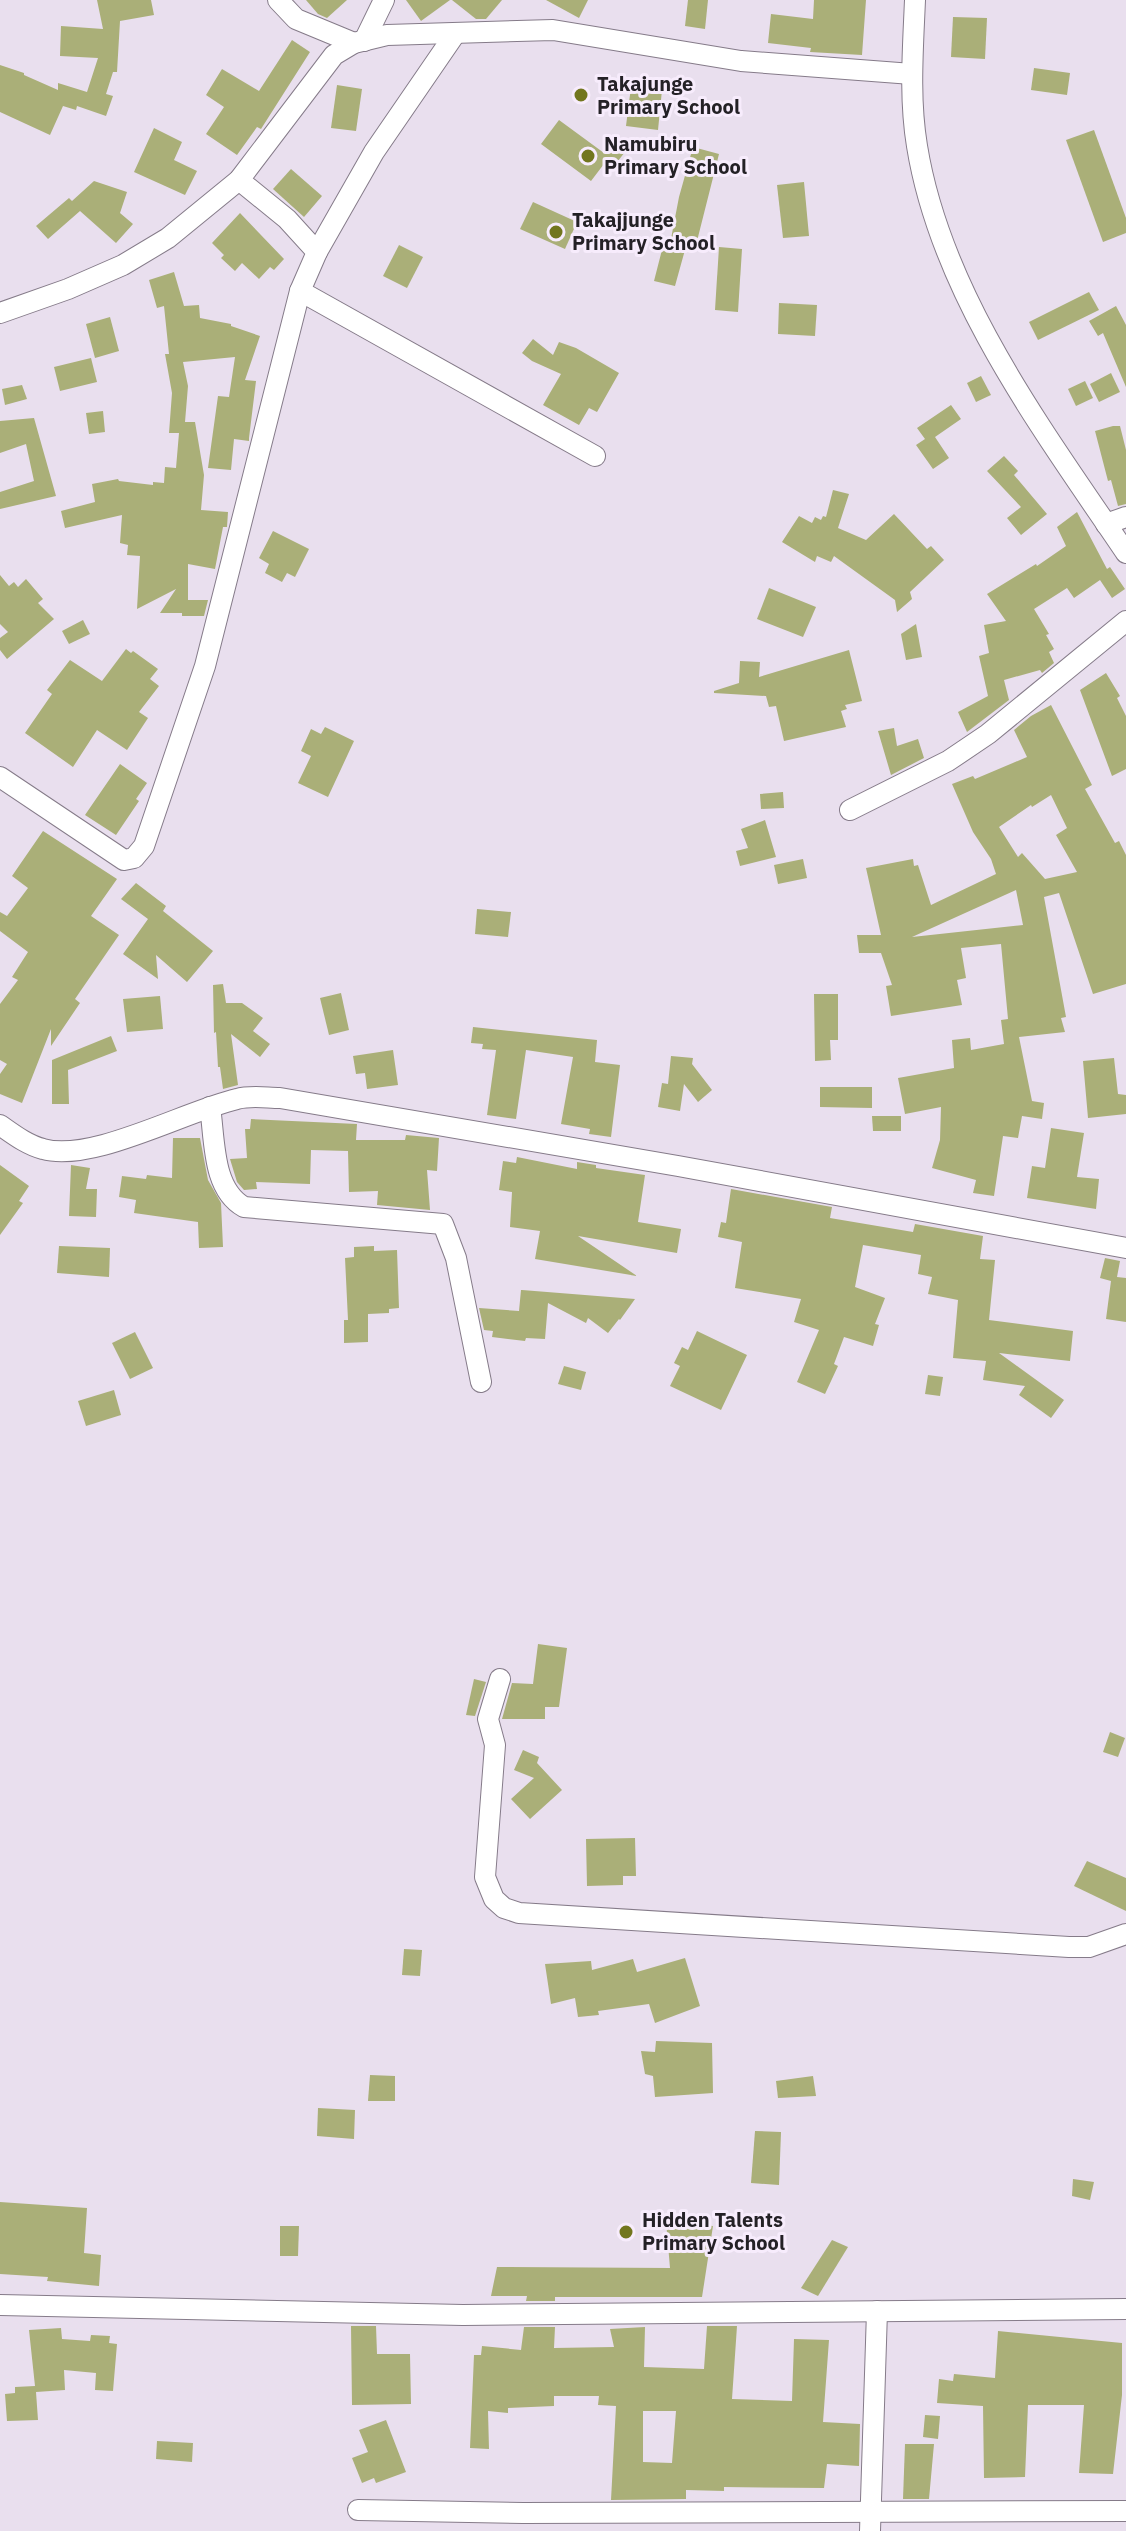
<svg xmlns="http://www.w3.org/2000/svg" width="1126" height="2531" viewBox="0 0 1126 2531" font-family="'IBM Plex Sans',sans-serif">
<rect width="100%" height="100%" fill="#e9dfee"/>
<g fill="#aaaf78" fill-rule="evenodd">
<path d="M97,0H151L154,15L120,21L117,72H113L106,94L113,96L106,116L77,106L76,110L63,106L50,135L0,112V65L24,73V75L58,90V83L87,92L98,58L60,56L61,26L103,29Z"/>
<path d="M306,0H347L327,18L318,14Z"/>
<path d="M406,0H450L421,21Z"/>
<path d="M452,0H502L486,19H476Z"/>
<path d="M546,0H588L579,18Z"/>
<path d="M688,0H708L705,29L685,26Z"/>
<path d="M814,0H866L862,55L810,52L811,48L768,43L771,14L813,19Z"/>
<path d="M953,17L987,18L985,59L951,57Z"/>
<path d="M292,40L310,52L261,129L257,127L237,155L206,134L224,107L206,95L222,69L259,91Z"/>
<path d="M1034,68L1070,73L1067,95L1031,90Z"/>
<path d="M337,85L362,89L356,131L331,128Z"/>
<path d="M631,87L662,90L658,130L626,126Z"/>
<path d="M559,120L604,153L610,145H616L625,152L614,166L607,160L591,181L541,144Z"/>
<path d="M154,128L182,142L174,160L197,171L185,195L134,172Z"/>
<path d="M1094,130L1126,218V233L1103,242L1066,140Z"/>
<path d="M693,147L719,154L697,241L688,239L675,286L654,281L664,242L670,244L679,197Z"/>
<path d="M291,169L322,196L304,217L273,189Z"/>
<path d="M94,181L127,192L120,213L133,224L116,243L80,211L48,239L36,226L69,198L72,201Z"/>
<path d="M804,182L809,236L783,238L777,185Z"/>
<path d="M533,202L577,222L565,249L520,229Z"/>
<path d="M240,213L284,259L274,270L270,267L259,279L242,263L235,271L221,258L224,255L212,243Z"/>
<path d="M399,245L423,257L407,288L383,276Z"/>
<path d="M719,247L742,249L738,312L715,310Z"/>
<path d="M174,272L184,306L199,305L200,318L231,324V326L260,336L245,380L256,381L249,438V441L234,439L231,470L208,468L218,396L229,397L235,357L183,362L188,386L185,422H195L204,475L201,510L228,512L227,527H223L215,569L188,564V600H208L204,616H182V613H160L176,589L137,609L140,556L127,555L128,545L120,543L122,515L65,528L61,511L95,502L92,484L118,479L119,481L153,485V482L164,483L165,467L176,468L179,433H169L172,393L165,354H169L164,306L157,308L149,280Z"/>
<path d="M1089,292L1099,310L1038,340L1029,322Z"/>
<path d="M779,303L817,305L815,336L778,334Z"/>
<path d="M1116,306L1126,325V387L1103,333L1098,336L1089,321Z"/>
<path d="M110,317L119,351L95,358L86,324Z"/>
<path d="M533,339L553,355L559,342L576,348L619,373L597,412L589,408L579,425L543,405L561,374L532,361L522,353Z"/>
<path d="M91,358L97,382L60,391L54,367Z"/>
<path d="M1111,373L1120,392L1099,402L1090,384Z"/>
<path d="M981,376L991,395L976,402L967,383Z"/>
<path d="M1085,381L1093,398L1076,406L1068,389Z"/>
<path d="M22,385L27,399L5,405L2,389Z"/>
<path d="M951,405L961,419L935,437L949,458L933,469L916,445L925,439L917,428Z"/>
<path d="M103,411L105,432L89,434L86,413Z"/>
<path d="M34,418L56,496L0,509V492L34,481L26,444L0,453V421Z"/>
<path d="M1113,426H1120L1126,450V504L1118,506L1111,480L1108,481L1095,431Z"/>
<path d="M1004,456L1018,471L1014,475L1047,514L1021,535L1007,518L1021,507L987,471Z"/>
<path d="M833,490L849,494L838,528L866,540L894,514L927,549L931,546L944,560L910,592L912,599L897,612L895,600L834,556L831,562L817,556L815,562L782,542L799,516L812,523L815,517L821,520L823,516L826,517Z"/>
<path d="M1077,512L1107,569L1110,567L1125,589L1112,598L1100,580L1074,598L1067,588L1034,609L1049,634L1046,635L1054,649L1049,652L1054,663L1042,673L1040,670L1004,680L1009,700L967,732L958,712L988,696L979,656L989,653L984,625L1006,621L987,594L1036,564L1037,566L1066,546L1057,527Z"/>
<path d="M273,531L309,549L295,577L287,573L282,582L265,573L269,564L259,558Z"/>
<path d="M0,575L9,586L14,582L18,587L26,579L43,599L38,603L54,619L7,659L0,650V638L8,632L0,624Z"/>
<path d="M769,588L816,607L803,637L757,619Z"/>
<path d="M83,620L90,634L69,644L62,631Z"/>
<path d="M916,624L922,657L906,660L901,634Z"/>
<path d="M126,649L131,653L133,651L158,669L150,679L159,686L139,712L148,718L127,750L97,730L73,767L25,733L52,694L47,690L70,660L102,681Z"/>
<path d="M849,650L862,701L845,705L847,709L841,711L846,727L784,741L776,706L769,707L766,696L714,693V691L739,683L740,661L760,662L759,677Z"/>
<path d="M1106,673L1120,696L1117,698L1126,716V769L1112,776L1080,690Z"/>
<path d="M1051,705L1092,785L1085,789L1115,843L1119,841L1126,855V984L1093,994L1059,893L1044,897L1066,1017L1061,1018L1065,1032L1019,1037L1032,1101L1044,1103L1042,1119L1022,1116L1018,1138L1003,1136L994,1196L973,1193L976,1180L932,1168L940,1140L941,1107L905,1114L898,1078L954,1068L952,1040L970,1038L971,1050L1004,1044L1001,1020L1008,1019L1001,944L961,948L966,978L957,980L962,1005L891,1016L886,986L892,985L881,953H859L857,935H881L866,868L913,859L914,866L918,865L931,905L996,874L991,859L973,832L952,784L973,776L975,779L1027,757L1014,730L1031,716ZM1051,795L1067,828L1056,835L1077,872L1045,879L1022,853L1018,857L999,827L1031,805L1032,807ZM1016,890L1023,925L912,937Z"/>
<path d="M325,727L354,741L328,797L298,783L311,756L301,751L311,729L321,734Z"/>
<path d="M894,728L897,746L918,739L924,758L891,775L878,731Z"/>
<path d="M120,764L147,783L136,799L139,801L116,835L85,815Z"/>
<path d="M783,792L784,808L761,809L760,794Z"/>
<path d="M765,820L776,857L740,866L736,851L748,848L741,829Z"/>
<path d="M43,831L117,879L91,916L119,935L75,999L80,1003L51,1046V1029L22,1103L0,1094V1074L7,1064L0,1060V1004L18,980L12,977L28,952L0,931V912L7,916L28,888L12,876Z"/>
<path d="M803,859L807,878L778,884L774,865Z"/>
<path d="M136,883L166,906L163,911L213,951L187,982L156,955L158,979L123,954L148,919L121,899Z"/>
<path d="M477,909L511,912L508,937L475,934Z"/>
<path d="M223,984L226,1003H242L263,1018L253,1031L270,1044L260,1057L231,1034L238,1085L223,1089L220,1067H218L216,1032L214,1033L213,985Z"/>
<path d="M341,993L349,1030L329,1035L320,998Z"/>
<path d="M814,994H838V1040H830L831,1060L815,1061Z"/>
<path d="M160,996L163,1029L127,1032L123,999Z"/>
<path d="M473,1027L597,1040L595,1062L620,1065L611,1137L589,1134L590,1129L561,1124L573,1057L526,1050L516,1119L487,1115L496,1050L482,1049L483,1044L471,1043Z"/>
<path d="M111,1036L117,1051L68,1070L69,1104H52V1060Z"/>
<path d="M393,1050L398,1085L367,1089L365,1073L356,1074L353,1056Z"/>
<path d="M671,1056L693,1058L692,1064L712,1090L698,1102L684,1084L680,1111L658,1107L662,1083L668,1084Z"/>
<path d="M1114,1058L1118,1094L1126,1095V1114L1088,1118L1083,1061Z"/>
<path d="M820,1087H872V1108L820,1107Z"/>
<path d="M872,1116H901V1131H873Z"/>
<path d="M251,1119L357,1124L356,1140H405L406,1135L439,1138L437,1171L427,1170L430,1210L377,1205L378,1191L349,1192L348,1151L311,1150L310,1184L256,1182L257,1189L244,1190L237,1182L230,1159L247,1158L245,1129H250Z"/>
<path d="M1051,1128L1084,1133L1077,1177L1099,1179L1096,1209L1027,1198L1032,1166L1045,1168Z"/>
<path d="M173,1138H200L208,1180L221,1203L223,1247L199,1248L198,1222L134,1213L136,1200L119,1197L122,1176L146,1179L147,1175L172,1178Z"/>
<path d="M517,1157L577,1169V1162L596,1165V1168L645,1175L638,1222L681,1229L677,1253L578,1236L637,1276L535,1259L540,1231L510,1227L512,1192L499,1190L503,1161L516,1163Z"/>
<path d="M0,1165L29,1186L19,1201L23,1203L0,1235Z"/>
<path d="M71,1165L90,1168L86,1189H97L96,1217L69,1216Z"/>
<path d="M731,1189L832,1207L830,1218L913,1232L915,1224L983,1236L980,1259L995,1260L989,1320L1073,1331L1070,1361L999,1353L1064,1400L1051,1418L1019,1395L1025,1386L983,1380L986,1361L953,1358L958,1300L928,1294L932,1277L918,1274L921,1255L863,1245L855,1287L885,1298L875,1324L879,1325L873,1346L844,1337L834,1364L838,1366L825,1394L797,1382L819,1330L794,1322L801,1299L735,1288L742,1242L718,1237L721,1222L726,1223Z"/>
<path d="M59,1246L110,1248L109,1277L57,1273Z"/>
<path d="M374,1246V1251L397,1250L399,1308L389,1309V1313L368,1314V1342L344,1343V1320H348L345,1258L354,1257V1247Z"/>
<path d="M1105,1258L1120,1261L1117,1277L1126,1278V1322L1106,1319L1111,1281L1100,1278Z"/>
<path d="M521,1290H522L635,1299L620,1320L619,1319L608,1333L588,1318L586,1323L548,1303L545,1339L526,1338L525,1341L492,1337L493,1331L484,1330L479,1308L519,1311Z"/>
<path d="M697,1331L747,1355L721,1410L670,1386L680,1366L674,1363L682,1347L688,1350Z"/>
<path d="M135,1332L153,1368L130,1379L112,1343Z"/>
<path d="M564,1366L586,1372L581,1390L558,1384Z"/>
<path d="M928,1375L943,1377L940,1396L925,1394Z"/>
<path d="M114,1390L121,1415L86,1426L78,1401Z"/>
<path d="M538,1644L567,1648L559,1707H545V1719H502L512,1683L533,1684Z"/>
<path d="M474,1679L486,1682L475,1716L466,1715Z"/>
<path d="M1110,1732L1125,1738L1118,1757L1103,1752Z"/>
<path d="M523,1750L539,1757L537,1763L562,1790L530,1819L511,1799L534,1778L514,1770Z"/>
<path d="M635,1838L636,1876H623V1885L587,1886L586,1839Z"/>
<path d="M1087,1861L1126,1878V1911L1074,1886Z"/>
<path d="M404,1949L422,1950L420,1976L402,1975Z"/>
<path d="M685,1958L700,2006L655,2023L649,2004L598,2011L599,2015L578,2017L575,1998L551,2004L545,1964L591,1961L592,1970L633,1959L637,1972Z"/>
<path d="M656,2041L712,2043L713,2093L655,2097L653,2076L645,2074L641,2051L655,2052Z"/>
<path d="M370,2075L395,2076V2101H368Z"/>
<path d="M813,2076L816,2096L778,2098L776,2081Z"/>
<path d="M318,2108L355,2110L354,2139L317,2136Z"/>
<path d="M755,2131L781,2132L779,2185L751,2183Z"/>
<path d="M1073,2179L1094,2182L1090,2200L1072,2196Z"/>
<path d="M0,2202L87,2208L84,2253L101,2255L99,2286L47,2281L48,2277L0,2274Z"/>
<path d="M666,2221L713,2226L702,2297H555V2301H526L527,2296H491L497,2267L670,2268Z"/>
<path d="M280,2226H299L298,2256H280Z"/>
<path d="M832,2240L848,2247L818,2296L801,2288Z"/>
<path d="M351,2326H376L377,2354H410L411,2404L352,2405Z"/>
<path d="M707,2326H737L732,2399L792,2401L794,2339L829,2340L823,2422L860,2424L859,2466L827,2464L824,2488L724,2487V2491L686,2490V2499L611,2500L616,2406L598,2405L599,2396H554V2406L508,2408V2413L488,2411L489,2449L470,2448L474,2355H481L482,2346L521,2350L524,2327H555L554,2348L614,2347L610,2329L645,2327L644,2367L704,2369ZM643,2411H676L672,2463L643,2462Z"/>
<path d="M61,2328L62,2339L90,2341L91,2335L110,2336L109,2343L117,2344L113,2391L95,2390L96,2373L64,2370L65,2390L36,2392L38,2420L7,2421L5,2394L15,2393V2387L35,2386L29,2330Z"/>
<path d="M998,2331L1122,2343V2395L1113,2474L1079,2473L1084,2405H1028L1025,2477L984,2478L983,2406L937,2403L939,2379L953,2381L954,2374L995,2378Z"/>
<path d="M925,2415L940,2416L938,2439L923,2437Z"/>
<path d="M386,2420L406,2472L376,2483L374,2478L362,2483L352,2458L368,2452L359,2430Z"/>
<path d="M157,2441L193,2443L192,2462L156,2459Z"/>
<path d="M905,2444H934L929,2499H903Z"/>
</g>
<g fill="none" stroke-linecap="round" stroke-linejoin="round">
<defs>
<g id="minor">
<path d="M278,0L296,19L354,43"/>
<path d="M915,0C913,48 909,98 917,146C941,295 1043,430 1126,553"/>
<path d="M364,41L384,0"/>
<path d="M317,252L374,152L455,34"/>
<path d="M300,291L595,456"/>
<path d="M0,313L68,289L123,265L168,238L239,180L334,55L354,43L387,35L553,30L741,61L912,74"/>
<path d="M1106,524L1126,517"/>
<path d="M0,777L124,860L134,858L144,846L205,666L300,291L317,252L287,219L239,180"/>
<path d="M850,810L948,761L988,734L1126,621"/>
<path d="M210,1107C215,1140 212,1189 244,1207L443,1224L456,1258L481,1382"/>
<path d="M0,1125C13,1134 27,1145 43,1149C92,1163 185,1111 237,1099C251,1095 267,1098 280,1098L678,1166L1126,1248"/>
<path d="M500,1679L488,1719L495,1745L485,1877L494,1899L504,1908L519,1913L1069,1947H1089L1126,1934"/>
<path d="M0,2305L463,2315L1126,2309"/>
<path d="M358,2510L523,2513L1126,2511"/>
<path d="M870,2531L877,2311"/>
</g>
</defs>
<use href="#minor" stroke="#857b89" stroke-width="22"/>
<use href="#minor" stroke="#fff" stroke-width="20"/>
</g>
<g fill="#72761e" stroke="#f7ecfc" stroke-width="3">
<circle cx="581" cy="95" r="8"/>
<circle cx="588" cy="156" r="8"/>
<circle cx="556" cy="232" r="8"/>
<circle cx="626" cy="2232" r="8"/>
</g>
<g text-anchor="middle" stroke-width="6" stroke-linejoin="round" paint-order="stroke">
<g font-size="20" font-weight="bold" fill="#242126" stroke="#f7ecfc" text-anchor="start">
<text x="597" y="91">Takajunge<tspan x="597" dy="23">Primary School</tspan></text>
<text x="604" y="151">Namubiru<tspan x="604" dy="23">Primary School</tspan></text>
<text x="572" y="227">Takajjunge<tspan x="572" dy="23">Primary School</tspan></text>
<text x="642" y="2227">Hidden Talents<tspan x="642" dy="23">Primary School</tspan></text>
</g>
</g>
</svg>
